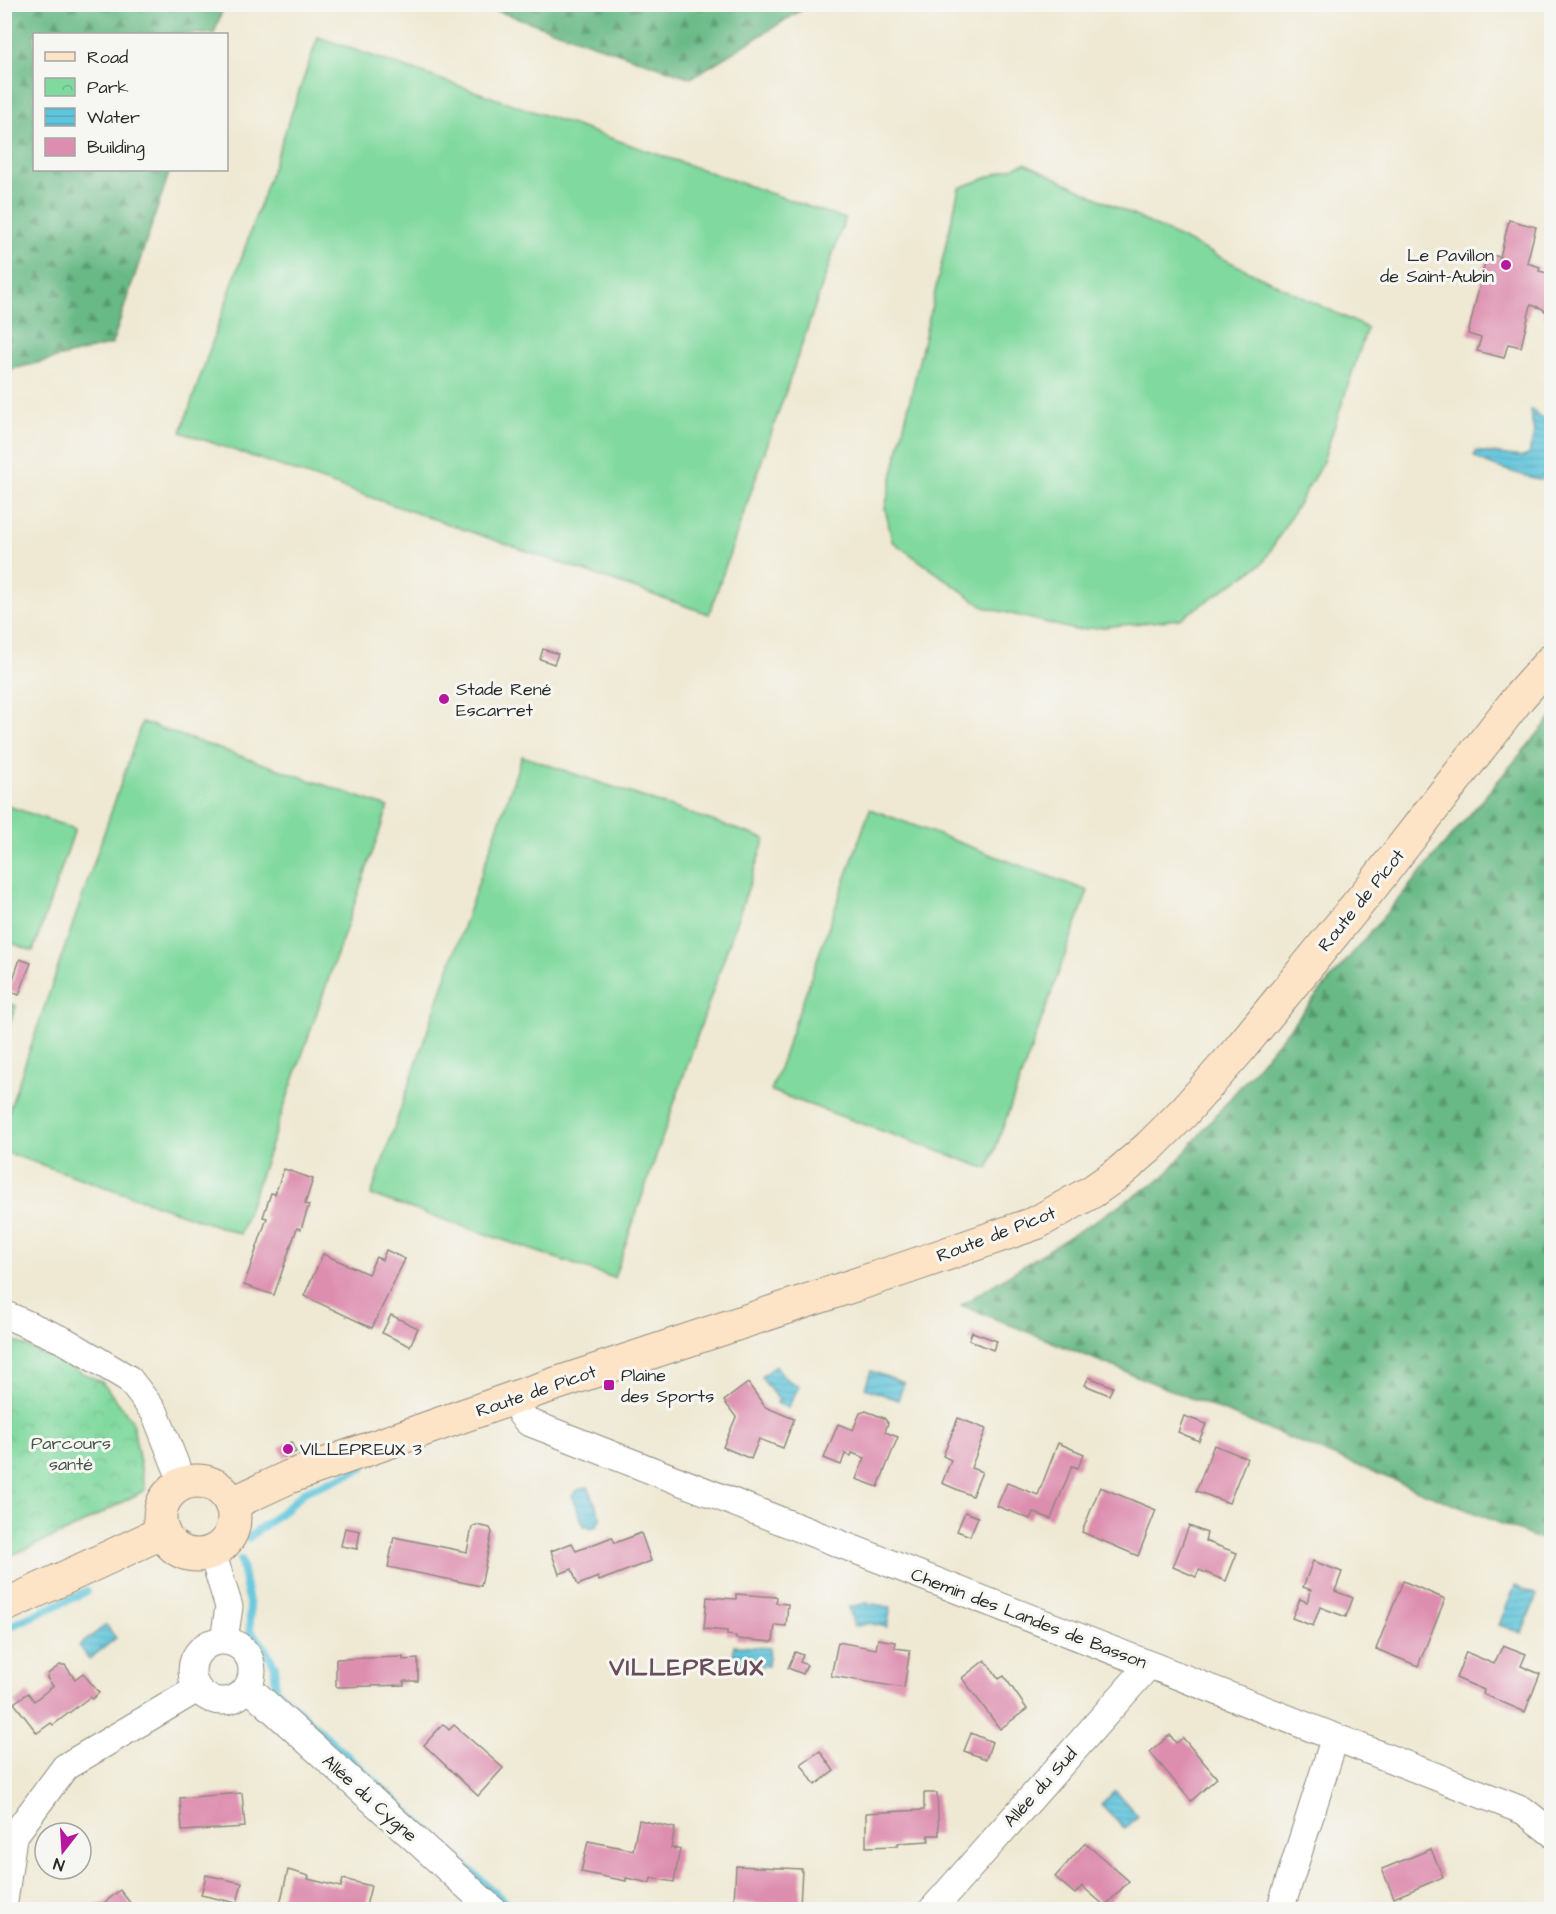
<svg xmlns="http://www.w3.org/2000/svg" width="1556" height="1914" viewBox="0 0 1556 1914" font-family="'Architects Daughter',sans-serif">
<defs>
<pattern id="forest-firs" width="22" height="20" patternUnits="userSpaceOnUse" patternTransform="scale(1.5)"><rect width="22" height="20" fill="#68b985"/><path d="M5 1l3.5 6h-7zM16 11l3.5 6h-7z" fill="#56976d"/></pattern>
<pattern id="park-crowns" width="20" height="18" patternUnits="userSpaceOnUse" patternTransform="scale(1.5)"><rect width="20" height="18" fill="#80d99e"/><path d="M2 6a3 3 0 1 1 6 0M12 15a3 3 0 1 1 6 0" fill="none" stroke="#6fba88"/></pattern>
<pattern id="water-rules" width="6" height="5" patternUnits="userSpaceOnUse" patternTransform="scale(1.5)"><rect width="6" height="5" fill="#5fc5dc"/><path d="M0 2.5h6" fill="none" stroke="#53a9bd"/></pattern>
</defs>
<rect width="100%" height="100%" fill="#f6f6f2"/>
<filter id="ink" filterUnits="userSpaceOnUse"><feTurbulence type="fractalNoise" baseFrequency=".0167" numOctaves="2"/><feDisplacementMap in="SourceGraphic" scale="12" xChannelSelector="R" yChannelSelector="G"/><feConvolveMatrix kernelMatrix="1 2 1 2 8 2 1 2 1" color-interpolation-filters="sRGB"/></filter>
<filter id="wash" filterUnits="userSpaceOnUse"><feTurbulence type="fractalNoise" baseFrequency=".008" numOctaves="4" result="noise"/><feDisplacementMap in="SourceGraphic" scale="24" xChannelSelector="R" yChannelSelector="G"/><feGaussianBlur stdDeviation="1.35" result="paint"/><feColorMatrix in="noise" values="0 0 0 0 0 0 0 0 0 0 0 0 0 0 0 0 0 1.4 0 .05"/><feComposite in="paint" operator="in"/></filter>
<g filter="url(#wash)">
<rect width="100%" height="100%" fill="#efe9d3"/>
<g fill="url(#forest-firs)" stroke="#4a7258" stroke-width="1.5">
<path d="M5,4L224,5L214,34H34V170H170L112,344L5,371Z"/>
<path d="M480,5H810L691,78Z"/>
<path d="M1551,718V1544L961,1305L1163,1178Z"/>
</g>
<path fill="url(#park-crowns)" stroke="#568264" stroke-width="1.5" d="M4,1336L102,1382L132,1420L145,1490L70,1530L5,1558Z"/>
<g fill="#80d99e" stroke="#568264" stroke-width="1.5">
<path d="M318,37L845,219L709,614L181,432Z"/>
<path d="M1025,163L1367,328L1322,464L1263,563L1180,619L1075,630L984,607L892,541L885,508L959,188Z"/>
<path d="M142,722L388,807L240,1234L5,1152V1122Z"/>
<path d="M522,756L765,839L614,1278L371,1195Z"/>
<path d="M5,805L75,829L33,951L5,941Z"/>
<path d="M870,809L1088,891L988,1169L771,1091Z"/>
<path d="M5,1002L16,1006L5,1038L4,1002Z"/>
</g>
<g fill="url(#water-rules)" stroke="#457884" stroke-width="1.5">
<path d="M1530,410H1534L1539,417L1551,419V482C1535,479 1485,466 1474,456L1476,451L1522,457L1529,455L1534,432Z"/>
<path d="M776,1366L787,1380L799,1386L788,1408L777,1403L779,1398L776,1397L761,1377Z"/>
<path d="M871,1371L904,1383L898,1400L865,1388Z"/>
<path d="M587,1487L589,1488L601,1519L597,1524L598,1526L590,1528L588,1525L584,1526L572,1495L578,1490Z"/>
<path d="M1515,1586L1537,1595L1522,1633L1499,1625Z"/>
<path d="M867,1603L891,1607L887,1627L869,1623L854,1627L849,1607Z"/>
<path d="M106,1625L116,1638L89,1659L79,1646Z"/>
<path d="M734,1646L770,1648L768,1666L733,1664Z"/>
<path d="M1115,1791L1138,1816L1125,1829L1101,1804Z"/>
</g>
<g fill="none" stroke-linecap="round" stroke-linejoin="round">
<g stroke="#5fc5dc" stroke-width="8">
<path d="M248,1538L288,1507L304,1492L363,1468"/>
<path d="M241,1560L250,1608V1631L262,1644L275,1666V1689L513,1910"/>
<path d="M4,1629L87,1591"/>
</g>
</g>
<g id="blocks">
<g fill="#dd8dae">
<path d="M1509,220L1536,227L1527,263L1540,267L1539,271L1551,274V322L1546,318L1549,314L1541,308L1531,305L1521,347L1508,344L1504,358L1477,351L1481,338L1468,334L1487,254L1500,257Z"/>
<path d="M543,649L558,654L554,664L540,659Z"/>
<path d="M20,959L31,963L19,995L9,991Z"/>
<path d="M284,1169L313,1179L305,1204L309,1205L301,1229L297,1228L274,1295L244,1285L267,1218L263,1217L271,1193L275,1194Z"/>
<path d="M386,1250L405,1259L372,1328L304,1296L323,1254L368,1274L376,1257L382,1260Z"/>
<path d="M391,1315L418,1328L410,1346L382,1333Z"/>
<path d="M972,1332L997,1341L993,1350L969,1340Z"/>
<path d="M1089,1377L1113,1387L1109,1395L1085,1385Z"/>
<path d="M748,1383L765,1407L794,1419L783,1448L759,1439L751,1459L723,1447L736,1417L724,1401Z"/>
<path d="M866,1411L884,1418L888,1423L885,1432L898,1437L878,1487L856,1479L865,1458L852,1453L851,1456L845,1454L841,1465L824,1458L838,1424L853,1430L860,1413Z"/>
<path d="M1184,1416L1206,1424L1199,1441L1178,1432Z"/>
<path d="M958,1418L986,1429L971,1468L982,1472L972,1496L942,1483L951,1460L943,1456Z"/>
<path d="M291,1442L296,1452L284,1457L279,1447Z"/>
<path d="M1058,1443L1084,1454L1078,1468L1072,1466L1051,1519L1033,1512L1030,1519L997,1506L1007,1483L1038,1495Z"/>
<path d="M1214,1445L1247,1458L1229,1503L1196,1491Z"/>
<path d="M1100,1487L1156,1510L1138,1556L1082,1532Z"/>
<path d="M965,1512L978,1517L970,1536L957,1531Z"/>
<path d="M476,1525L490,1528L492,1532L481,1586L388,1567L394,1537L467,1552L472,1527Z"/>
<path d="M1189,1526L1207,1533L1205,1541L1237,1553L1226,1581L1199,1570L1196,1577L1173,1567Z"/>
<path d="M345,1528L360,1531L357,1549L341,1546Z"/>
<path d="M641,1533L651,1561L599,1581L598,1577L578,1585L572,1569L559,1574L551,1551L572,1543L576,1551L612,1537L615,1543Z"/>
<path d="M1313,1561L1342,1572L1335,1591L1353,1598L1346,1617L1320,1607L1313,1626L1292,1618L1300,1599L1307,1602L1311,1590L1303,1587Z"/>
<path d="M1403,1581L1445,1599L1418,1666L1376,1649Z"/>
<path d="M736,1594L777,1597L776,1603L788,1604L786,1626L775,1625L773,1642L736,1639V1636L727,1635V1631L704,1629L707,1597L736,1599Z"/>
<path d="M878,1639L896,1642L895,1648L910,1650L904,1688L831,1676L838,1642L876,1649Z"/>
<path d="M1503,1645L1526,1654L1521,1666L1540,1674L1525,1712L1483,1694L1484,1690L1456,1678L1466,1652L1494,1664Z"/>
<path d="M795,1652L803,1655L800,1662L807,1665L803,1674L788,1668Z"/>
<path d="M403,1657V1660L418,1659V1681H404V1685L336,1687V1659Z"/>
<path d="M985,1660L999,1679L1004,1676L1027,1709L1000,1729L962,1678Z"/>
<path d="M60,1665H65L75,1679L83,1673L99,1693L92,1699L90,1697L53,1725L51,1723L37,1733L14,1703L28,1693L34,1701L53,1686L47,1678L48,1674Z"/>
<path d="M443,1724L449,1730L454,1725L503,1768L478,1796L424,1745Z"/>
<path d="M971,1733L992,1742L986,1759L964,1751Z"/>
<path d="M1170,1735L1176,1743L1183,1738L1217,1778L1191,1801L1150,1752Z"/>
<path d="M820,1751L834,1771L815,1785L801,1764Z"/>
<path d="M242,1793L245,1827L182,1831L180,1798Z"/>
<path d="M924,1793H937L939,1835H928L929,1841L898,1843V1846L866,1847V1813L924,1810Z"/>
<path d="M639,1820L675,1828L671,1848L680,1849L674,1882L651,1878L650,1883L626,1878V1881L581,1872L588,1841L633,1850Z"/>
<path d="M1085,1843L1129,1881L1105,1906L1082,1886L1075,1894L1055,1877Z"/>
<path d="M1431,1849L1443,1877L1394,1898L1382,1869Z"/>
<path d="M736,1866L802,1869L800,1906L734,1903Z"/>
<path d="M288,1870L309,1876L308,1879L341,1887L343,1879L371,1886L365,1910H312L301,1907V1909L280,1904Z"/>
<path d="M206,1875L242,1883L237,1903L201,1895Z"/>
<path d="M120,1890L131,1904L125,1910H89L88,1907L104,1903Z"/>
</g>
</g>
</g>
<g filter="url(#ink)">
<use href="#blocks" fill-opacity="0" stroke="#8d8a7f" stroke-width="1.5"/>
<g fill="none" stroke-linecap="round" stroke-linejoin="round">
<defs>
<g id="minor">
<path d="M4,1314L65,1341L129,1379L155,1413L183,1484"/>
<path d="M516,1397L521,1414L528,1422L1524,1811L1552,1833"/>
<path d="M212,1552L229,1607L224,1640"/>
<circle cx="222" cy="1671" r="30"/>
<path d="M248,1687L493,1910"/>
<path d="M4,1902L13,1837L65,1767L197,1689"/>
<path d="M932,1910L1149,1665"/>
<path d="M1280,1910L1335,1737"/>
</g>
<g id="secondary">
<circle cx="197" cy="1518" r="37"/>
<path d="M231,1504L289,1477L516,1397L903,1269L1036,1223L1093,1191L1120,1172L1149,1147L1183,1113L1237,1052L1370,889L1520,696L1552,660"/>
<path d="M4,1606L163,1532"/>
</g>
</defs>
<use href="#minor" stroke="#8d8a7f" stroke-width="29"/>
<use href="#secondary" stroke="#8d8a7f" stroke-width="35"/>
<use href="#minor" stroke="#fff" stroke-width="27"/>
<use href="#secondary" stroke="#fee4c6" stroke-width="33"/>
</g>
</g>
<g fill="#b5179e" stroke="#f6f6f2" stroke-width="2">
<circle cx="1506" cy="265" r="6"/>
<circle cx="444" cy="699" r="6"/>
<rect x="603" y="1379" width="12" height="12" rx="3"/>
<circle cx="288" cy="1449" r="6"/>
</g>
<g text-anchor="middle" stroke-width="6" stroke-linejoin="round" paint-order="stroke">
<g font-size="18" fill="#2b2b2b" stroke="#f6f6f2" text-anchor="start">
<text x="1494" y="261" text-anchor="end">Le Pavillon<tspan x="1494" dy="21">de Saint-Aubin</tspan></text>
<text x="456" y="695">Stade René<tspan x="456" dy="21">Escarret</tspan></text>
<text x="621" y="1381">Plaine<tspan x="621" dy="21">des Sports</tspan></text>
<text x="300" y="1455">VILLEPREUX 3</text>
</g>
<g font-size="18" fill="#2b2b2b" stroke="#f6f6f2">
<text transform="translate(1361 900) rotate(-51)" y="6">Route de Picot</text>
<text transform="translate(996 1234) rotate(-21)" y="6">Route de Picot</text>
<text transform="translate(536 1391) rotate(-19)" y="6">Route de Picot</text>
<text transform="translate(1029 1618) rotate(21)" y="6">Chemin des Landes de Basson</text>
<text transform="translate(1040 1787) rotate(-48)" y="6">Allée du Sud</text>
<text transform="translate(370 1798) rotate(42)" y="6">Allée du Cygne</text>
</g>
<g font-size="18" fill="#405648" stroke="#f6f6f2">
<text x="71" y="1449">Parcours<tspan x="71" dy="21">santé</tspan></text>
</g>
<g font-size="24" font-weight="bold" letter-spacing="1.5" fill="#694d59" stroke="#f6f6f2">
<text x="687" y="1675">VILLEPREUX</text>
</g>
</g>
<rect width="1556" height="1914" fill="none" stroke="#f6f6f2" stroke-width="24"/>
<rect x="33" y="33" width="195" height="138" fill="#f6f6f2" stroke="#a5a5a2" stroke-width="1.5"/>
<rect x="45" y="52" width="30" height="9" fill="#fee4c6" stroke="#a5a5a2" stroke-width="1.5"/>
<text x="87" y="63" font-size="18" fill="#2b2b2b">Road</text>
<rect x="45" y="78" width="30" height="18" fill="url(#park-crowns)" stroke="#a5a5a2" stroke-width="1.5"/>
<text x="87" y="93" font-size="18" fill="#2b2b2b">Park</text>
<rect x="45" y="108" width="30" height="18" fill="url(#water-rules)" stroke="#a5a5a2" stroke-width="1.5"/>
<text x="87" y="123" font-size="18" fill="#2b2b2b">Water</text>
<rect x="45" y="138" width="30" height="18" fill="#dd8dae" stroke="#a5a5a2" stroke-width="1.5"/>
<text x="87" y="153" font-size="18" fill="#2b2b2b">Building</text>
<g transform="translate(63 1851) rotate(197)"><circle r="28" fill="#f6f6f2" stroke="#a5a5a2" stroke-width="1.5"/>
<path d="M0-4.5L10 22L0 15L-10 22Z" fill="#b5179e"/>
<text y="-9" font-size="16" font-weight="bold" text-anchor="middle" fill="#2b2b2b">N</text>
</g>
</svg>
